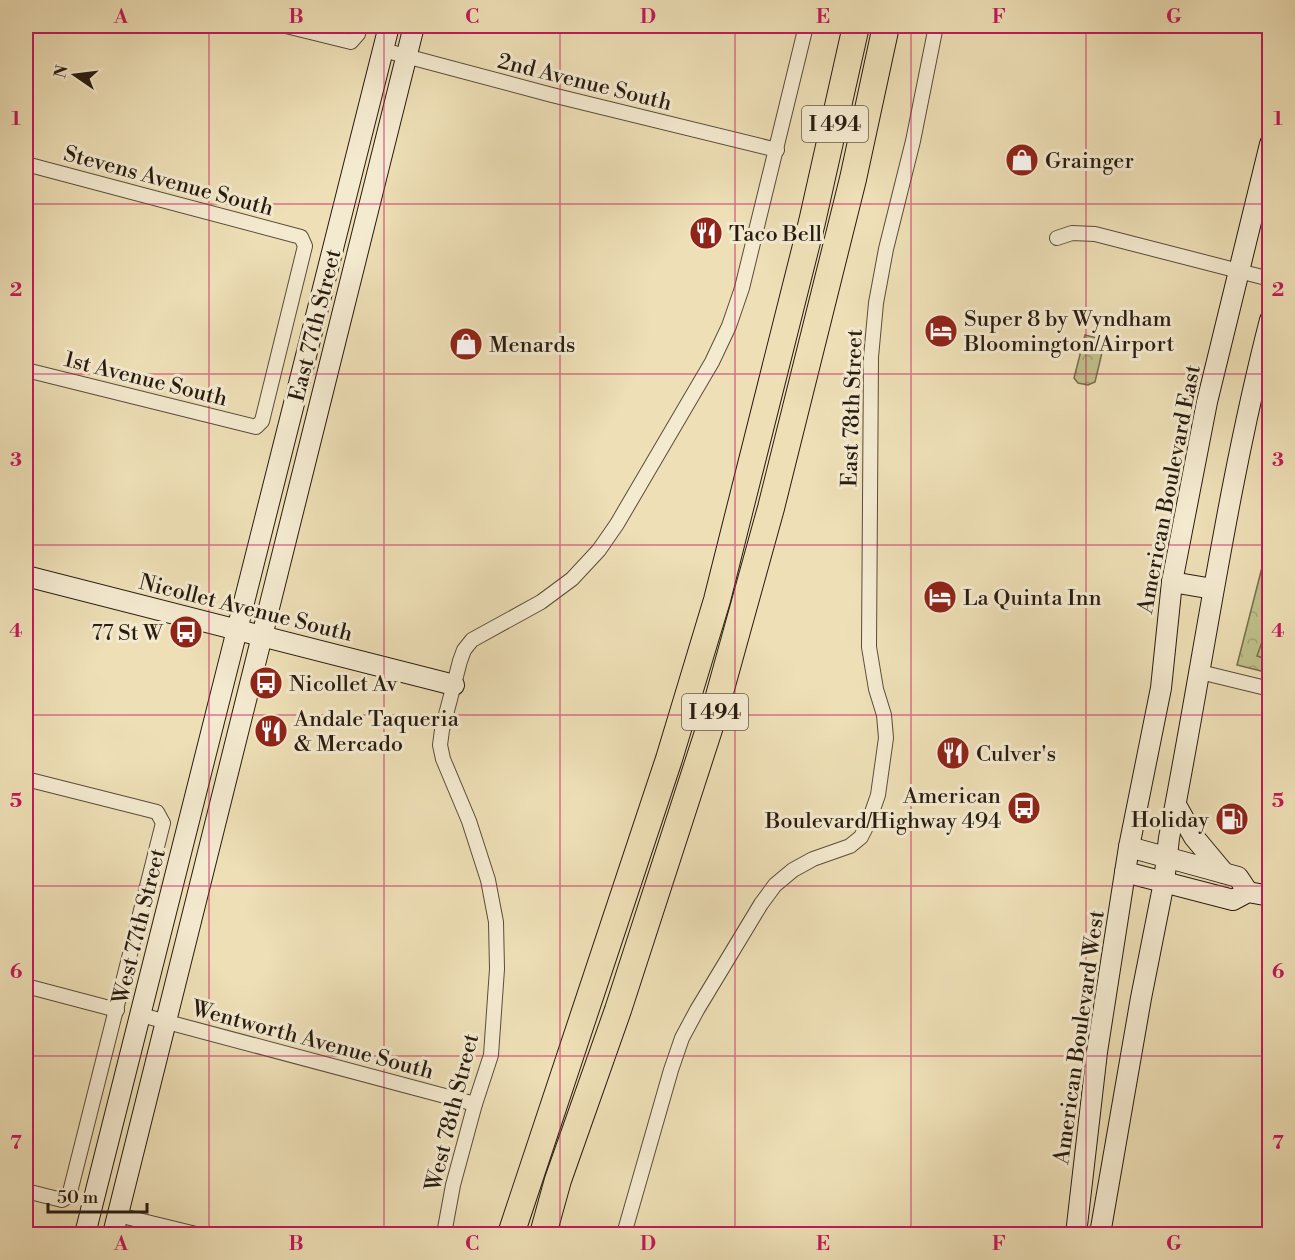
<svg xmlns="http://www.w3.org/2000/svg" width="1295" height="1260" viewBox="0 0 1295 1260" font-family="'Libre Bodoni',serif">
<defs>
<pattern id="park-crowns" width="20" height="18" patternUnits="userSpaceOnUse" patternTransform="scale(1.5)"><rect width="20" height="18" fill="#bfc08a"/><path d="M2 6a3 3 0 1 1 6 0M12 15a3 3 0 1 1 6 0" fill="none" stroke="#a4a476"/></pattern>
</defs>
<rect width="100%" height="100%" fill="#eedfb6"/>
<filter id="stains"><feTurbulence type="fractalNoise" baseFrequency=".00333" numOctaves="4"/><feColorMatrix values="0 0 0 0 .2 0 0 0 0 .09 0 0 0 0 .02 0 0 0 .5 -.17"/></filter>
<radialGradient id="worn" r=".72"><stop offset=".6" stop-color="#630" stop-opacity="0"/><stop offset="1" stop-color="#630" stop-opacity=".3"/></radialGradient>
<g fill="url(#park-crowns)" stroke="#746e4e" stroke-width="1.5">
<path d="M1085,335L1105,340L1095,382L1088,385L1078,383L1074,378Z"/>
<path d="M1269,540V673L1237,665Z"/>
</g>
<path fill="#bfc08a" stroke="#746e4e" stroke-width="1.5" d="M1269,622V660L1257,656Z"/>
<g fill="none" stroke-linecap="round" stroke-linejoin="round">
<defs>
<g id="street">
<path d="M286,26L351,42L358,34L360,26"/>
<path d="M383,50L552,95L777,150"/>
<path d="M26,164L301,237L305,246L262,421L256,427L26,370"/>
<path d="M1057,238L1072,233L1095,234L1270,279"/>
<path d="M1200,672L1270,689"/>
<path d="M26,779L157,812L163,823L69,1196L62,1200L26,1191"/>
<path d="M26,986L117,1010"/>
<path d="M141,1015L475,1104"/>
<path d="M118,1215L196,1234"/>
<path d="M444,1234L453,1185L475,1104L491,1055L497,969L496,922L488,880L469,821L443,759L440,745L442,730L460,661L464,650L472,640L541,602L572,579L599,550L617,524L712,362L729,326L742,288L806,26"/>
<path d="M624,1234L671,1070L682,1038L697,1010L761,904L775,885L793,870L813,859L850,846L861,837L869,821L878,795L886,738L884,715L876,689L869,647L871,357L876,303L886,249L913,141L936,26"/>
</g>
<g id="secondary">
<path d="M26,576L454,685"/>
<path d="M1172,582L1213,589"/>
<path d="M1176,805L1194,837L1224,873"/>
<path d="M1129,847L1238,877L1248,892"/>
<path d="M1125,872L1233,900L1248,892L1270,896"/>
<path d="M85,1234L389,26"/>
<path d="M113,1234L414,26"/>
<path d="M1076,1234L1097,1052L1129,847L1161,688L1172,582L1207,402L1270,144"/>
<path d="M1100,1234L1141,998L1164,882L1169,838C1203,665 1226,491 1270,320"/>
</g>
<g id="highway">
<path d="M511,1234L669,759L717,600L812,222L856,26"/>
<path d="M543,1234L558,1180L618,1010L714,714L771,508L853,179L886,26"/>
</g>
</defs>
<use href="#street" stroke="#5a4d3a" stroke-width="16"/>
<use href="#secondary" stroke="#281c11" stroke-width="22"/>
<use href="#highway" stroke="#281c11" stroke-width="28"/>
<use href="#street" stroke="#f4ead0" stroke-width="14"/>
<use href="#secondary" stroke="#f4ead0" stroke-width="20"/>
<use href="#highway" stroke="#eedfb6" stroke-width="26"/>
</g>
<path fill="none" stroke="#c2185b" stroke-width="1.5" stroke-opacity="0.55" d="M209,26V1234M384,26V1234M560,26V1234M735,26V1234M911,26V1234M1086,26V1234M26,204H1270M26,374H1270M26,545H1270M26,715H1270M26,886H1270M26,1056H1270"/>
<defs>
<symbol id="shop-disc" viewBox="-11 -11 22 22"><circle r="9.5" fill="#8f2418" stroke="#f4ead0"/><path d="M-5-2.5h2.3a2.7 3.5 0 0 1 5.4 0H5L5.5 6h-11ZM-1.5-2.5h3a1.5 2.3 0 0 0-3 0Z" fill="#fff"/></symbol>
<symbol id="restaurant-disc" viewBox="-11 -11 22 22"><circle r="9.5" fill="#8f2418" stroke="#f4ead0"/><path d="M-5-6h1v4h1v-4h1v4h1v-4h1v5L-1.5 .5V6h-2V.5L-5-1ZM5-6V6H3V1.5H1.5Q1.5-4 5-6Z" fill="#fff"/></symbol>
<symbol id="hotel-disc" viewBox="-11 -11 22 22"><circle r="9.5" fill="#8f2418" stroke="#f4ead0"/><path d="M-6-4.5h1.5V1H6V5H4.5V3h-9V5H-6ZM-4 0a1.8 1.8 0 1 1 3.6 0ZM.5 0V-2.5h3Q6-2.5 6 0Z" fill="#fff"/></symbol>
<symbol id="bus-disc" viewBox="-11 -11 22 22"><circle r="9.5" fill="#8f2418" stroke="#f4ead0"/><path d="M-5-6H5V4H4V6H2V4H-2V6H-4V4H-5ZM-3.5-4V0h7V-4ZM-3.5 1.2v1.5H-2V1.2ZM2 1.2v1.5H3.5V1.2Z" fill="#fff"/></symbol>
<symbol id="fuel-disc" viewBox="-11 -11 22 22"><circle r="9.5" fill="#8f2418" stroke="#f4ead0"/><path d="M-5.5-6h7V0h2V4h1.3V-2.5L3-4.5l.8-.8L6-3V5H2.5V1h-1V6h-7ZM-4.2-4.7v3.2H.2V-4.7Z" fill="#fff"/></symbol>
</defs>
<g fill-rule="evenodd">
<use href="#shop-disc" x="1003" y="141" width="38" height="38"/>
<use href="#restaurant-disc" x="687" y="214" width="38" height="38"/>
<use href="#hotel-disc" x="922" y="312" width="38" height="38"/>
<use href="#shop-disc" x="447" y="325" width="38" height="38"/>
<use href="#hotel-disc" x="921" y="578" width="38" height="38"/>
<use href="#bus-disc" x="167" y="613" width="38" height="38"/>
<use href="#bus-disc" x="247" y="664" width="38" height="38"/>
<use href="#restaurant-disc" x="252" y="712" width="38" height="38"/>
<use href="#restaurant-disc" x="934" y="734" width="38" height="38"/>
<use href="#bus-disc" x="1005" y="789" width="38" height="38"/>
<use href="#fuel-disc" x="1213" y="800" width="38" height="38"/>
</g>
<g text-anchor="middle" stroke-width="6" stroke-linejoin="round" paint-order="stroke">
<g fill="#f4ead0" stroke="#655a4a" stroke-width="1.5">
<rect x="802" y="106" width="66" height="36" rx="4.5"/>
<rect x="682" y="694" width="66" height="36" rx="4.5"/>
</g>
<g font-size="21" font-weight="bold" fill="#281c11">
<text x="835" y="131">I 494</text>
<text x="715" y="719">I 494</text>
</g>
<g font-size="22" fill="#281c11" stroke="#f4ead0">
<text transform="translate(585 81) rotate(14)" y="8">2nd Avenue South</text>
<text transform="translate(169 180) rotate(15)" y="8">Stevens Avenue South</text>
<text transform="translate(314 325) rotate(-76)" y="8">East 77th Street</text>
<text transform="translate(146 378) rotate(14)" y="8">1st Avenue South</text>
<text transform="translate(851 408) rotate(-88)" y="8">East 78th Street</text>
<text transform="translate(1168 489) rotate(-79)" y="8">American Boulevard East</text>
<text transform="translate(246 607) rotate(14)" y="8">Nicollet Avenue South</text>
<text transform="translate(138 926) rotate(-76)" y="8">West 77th Street</text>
<text transform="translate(1078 1037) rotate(-82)" y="8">American Boulevard West</text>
<text transform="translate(313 1039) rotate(15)" y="8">Wentworth Avenue South</text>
<text transform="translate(451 1112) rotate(-76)" y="8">West 78th Street</text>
</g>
<g font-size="22" fill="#281c11" stroke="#f4ead0" text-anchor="start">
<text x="1045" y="168">Grainger</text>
<text x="729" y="241">Taco Bell</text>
<text x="964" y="326">Super 8 by Wyndham<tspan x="964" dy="25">Bloomington/Airport</tspan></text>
<text x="489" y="352">Menards</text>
<text x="963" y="605">La Quinta Inn</text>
<text x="163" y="640" text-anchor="end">77 St W</text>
<text x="289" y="691">Nicollet Av</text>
<text x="294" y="726">Andale Taqueria<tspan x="294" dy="25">&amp; Mercado</tspan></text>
<text x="976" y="761">Culver's</text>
<text x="1001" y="803" text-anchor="end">American<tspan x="1001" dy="25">Boulevard/Highway 494</tspan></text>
<text x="1209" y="827" text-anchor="end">Holiday</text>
</g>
</g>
<rect width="1295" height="1260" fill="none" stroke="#eedfb6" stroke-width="66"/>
<g transform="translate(75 75) rotate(284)" stroke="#f4ead0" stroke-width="4.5" paint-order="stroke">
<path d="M0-4.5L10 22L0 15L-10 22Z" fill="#281c11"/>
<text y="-9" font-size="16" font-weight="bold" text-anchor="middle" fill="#281c11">N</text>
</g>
<path d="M48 1203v9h99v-9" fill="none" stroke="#281c11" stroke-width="3"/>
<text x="57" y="1203" font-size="18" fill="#281c11" stroke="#f4ead0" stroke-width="4.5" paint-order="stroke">50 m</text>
<rect x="33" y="33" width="1229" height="1194" fill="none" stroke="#c2185b" stroke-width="2"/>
<g font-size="20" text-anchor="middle" font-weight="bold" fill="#c2185b">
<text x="121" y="23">A</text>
<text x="296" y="23">B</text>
<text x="472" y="23">C</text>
<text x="648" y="23">D</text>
<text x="823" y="23">E</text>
<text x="999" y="23">F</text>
<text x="1174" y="23">G</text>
<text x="16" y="125">1</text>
<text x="1278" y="125">1</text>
<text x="16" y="296">2</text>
<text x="1278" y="296">2</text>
<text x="16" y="466">3</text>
<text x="1278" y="466">3</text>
<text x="16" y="637">4</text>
<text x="1278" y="637">4</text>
<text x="16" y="807">5</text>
<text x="1278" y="807">5</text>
<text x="16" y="978">6</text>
<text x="1278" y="978">6</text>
<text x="16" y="1149">7</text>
<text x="1278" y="1149">7</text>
<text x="121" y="1250">A</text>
<text x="296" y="1250">B</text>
<text x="472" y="1250">C</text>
<text x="648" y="1250">D</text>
<text x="823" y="1250">E</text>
<text x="999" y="1250">F</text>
<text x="1174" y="1250">G</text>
</g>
<rect width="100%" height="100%" filter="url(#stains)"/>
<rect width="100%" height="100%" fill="url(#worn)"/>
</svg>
